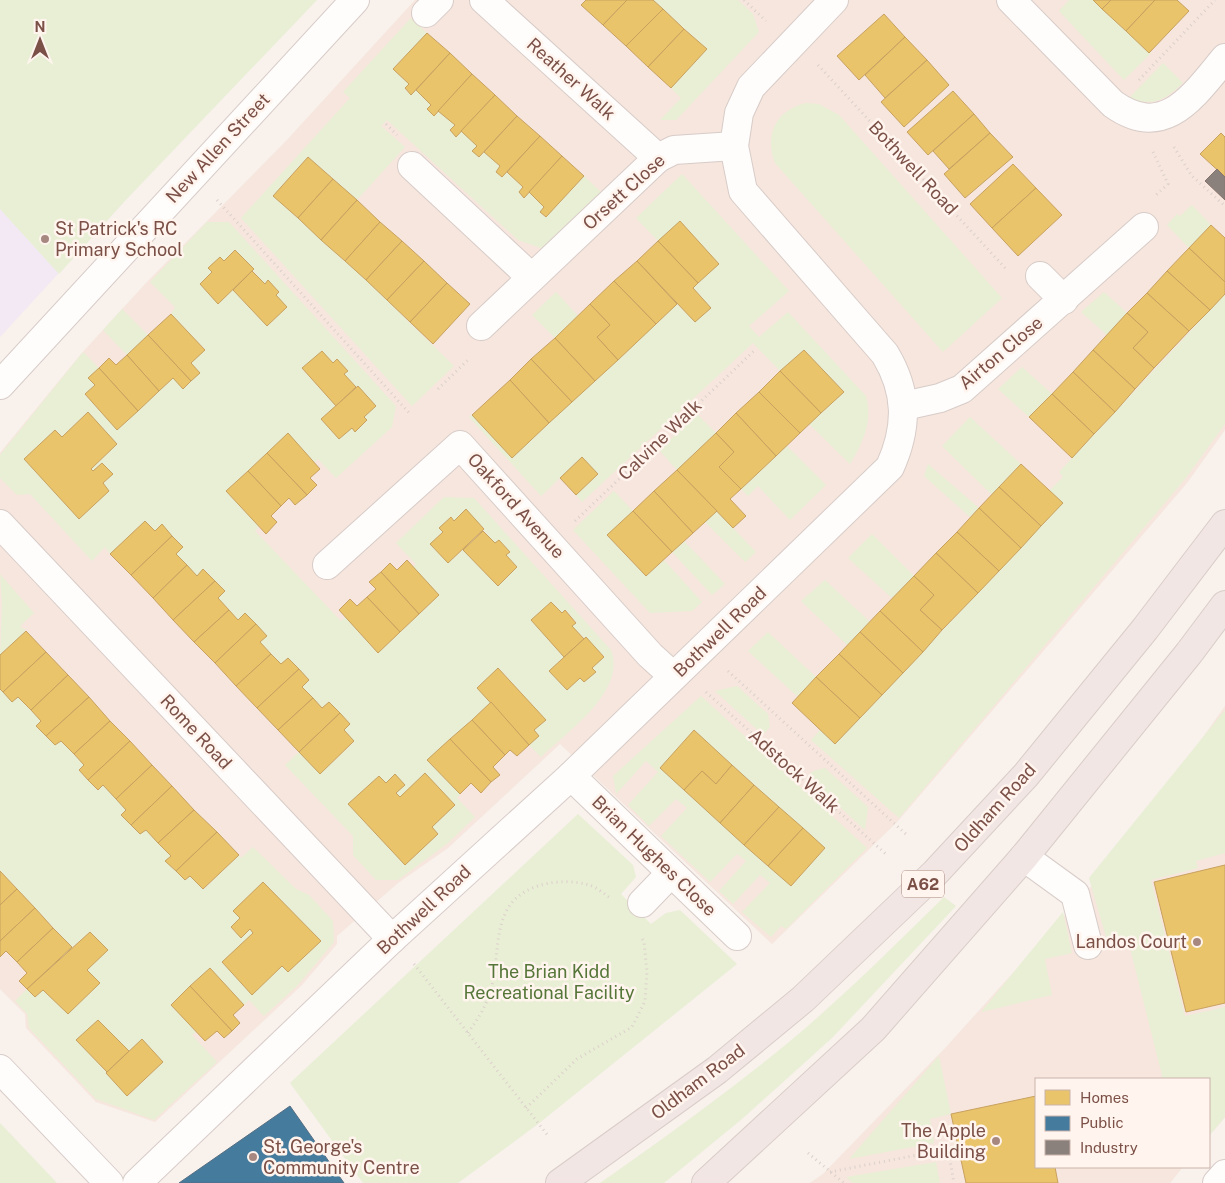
<svg xmlns="http://www.w3.org/2000/svg" width="1225" height="1183" viewBox="0 0 1225 1183" font-family="'Public Sans',sans-serif">
<rect width="100%" height="100%" fill="#f8f1ec"/>
<g fill="#f6e6dd">
<path d="M415,0H1225V430L1187,483L897,822L772,944L560,744L448,848L398,883L337,936V944L302,985L155,1122L96,1102L26,1028L25,1014L0,989V453L81,354L146,283L286,141Z"/>
<path d="M1225,706V1117L1209,1136V1079H1036V1167H1183L1170,1183H810L823,1174L947,1046L1123,851Z"/>
</g>
<path fill="#f2e9f4" d="M0,105L123,203L0,337Z"/>
<g fill="#e9efd5" fill-rule="evenodd">
<path d="M0,0H317L123,203L59,274L0,209Z"/>
<path d="M653,0H738L753,14L759,32L676,120H660L681,98L671,88L707,49Z"/>
<path d="M1069,0H1093L1151,53L1124,80L1059,11Z"/>
<path d="M411,18L427,33L393,69L409,84L405,89L411,95L416,90L431,105L427,109L433,115L438,111L455,125L450,130L456,136L461,131L477,146L473,151L479,157L484,152L500,166L496,172L502,177L507,172L523,187L519,192L524,197L529,192L544,207L540,212L545,217L584,176L603,194L551,244L541,248L518,240L387,120L381,126L405,147L357,200L308,157L273,196L366,280L454,366L412,406L241,218L350,98L343,92Z"/>
<path d="M1163,63L1183,83C1167,98 1152,109 1130,97Z"/>
<path d="M806,103L819,104L839,115L1002,298L943,352L775,163C764,135 776,110 806,103Z"/>
<path d="M682,174L789,291L749,326L759,337L788,312L866,396C873,422 863,442 850,464L809,424L844,392L804,350L780,371L753,343L582,502L576,495L598,474L582,457L541,496L469,417L472,415L512,457L677,304L695,322L711,308L693,288L719,264L680,221L658,241L636,218Z"/>
<path d="M1192,205L1211,225L1189,248L1167,225L1177,214L1180,216Z"/>
<path d="M207,222H229L396,406L392,427L336,478L318,459L314,463L267,453L226,491L259,526L255,531L341,621L345,617L378,653L439,595L413,567L416,564L396,543L444,497L474,498L611,650C627,691 567,732 541,757L529,745L539,736L534,730L546,720L499,668L477,687L491,702L428,760L460,794L457,798L475,817L448,843L398,880H376L353,855V836L285,765L299,752L320,774L354,742L344,730L350,724L329,702L322,708L302,687L309,680L288,658L281,664L260,642L266,635L246,614L238,620L218,598L225,591L204,569L197,576L176,554L183,547L162,525L155,531L145,521L110,554L105,547L92,561L30,494L17,495L0,478V455L83,352L99,368L95,385L85,395L117,429L173,378L183,388L199,373L191,363L205,349L171,314L175,307L150,282ZM235,250L265,284L268,280L279,292L276,295L267,325L233,290L218,303L200,284ZM322,351L333,363L337,360L347,371L344,374L356,387L358,386L364,417L367,421L356,431L352,428L339,439L321,419L336,406L302,369ZM88,412L117,444L91,469L93,471L113,474L103,483L109,491L79,518L24,459L55,430L62,437ZM466,510L495,543L509,552L506,555L517,567L497,585L463,550L448,563L430,544L443,532L439,528L451,517L454,521ZM551,602L562,613L566,610L576,622L572,626L604,657L592,668L595,672L584,682L580,678L567,690L549,671L564,657L531,620ZM425,773L432,827L438,834L405,865L349,805L379,776L386,783L395,774L405,785L396,793L400,797Z"/>
<path d="M556,292L578,316L555,338L532,315Z"/>
<path d="M1104,292L1127,313L1107,335L1081,312Z"/>
<path d="M1225,294V424L1185,479L899,818L811,740L820,730L835,744L1041,526L1062,503L1049,491L1063,477L1059,472Z"/>
<path d="M122,309L148,335L127,355L103,330Z"/>
<path d="M1022,367L1052,394L1029,417L998,389Z"/>
<path d="M697,414L716,433L677,470L659,450Z"/>
<path d="M970,417L1021,464L992,495L942,446Z"/>
<path d="M787,446L826,485L790,520L758,486L748,496L741,489Z"/>
<path d="M928,464L979,508L970,517L924,476Z"/>
<path d="M614,491L633,511L607,535L646,576L664,560L702,602L692,611L650,613L573,530Z"/>
<path d="M717,511L756,552L745,562L705,522Z"/>
<path d="M872,534L914,576L892,598L848,558Z"/>
<path d="M684,541L725,584L712,595L672,552Z"/>
<path d="M0,574L34,613L20,626L26,631L0,655L2,605Z"/>
<path d="M825,580L870,622L847,645L801,601Z"/>
<path d="M768,632L816,677L798,697L748,651Z"/>
<path d="M737,686L768,714L770,727L763,735L715,691Z"/>
<path d="M0,689L12,702L18,697L41,721L36,726L55,745L61,741L84,765L79,770L97,790L103,785L126,810L121,815L140,834L146,830L171,856L166,861L185,880L190,876L204,889L239,855L241,858L253,847L296,889L309,895L333,921L334,942L297,986L264,1016L249,1000L244,1005L210,968L171,1004L196,1032L192,1035L217,1062L154,1120L96,1099L29,1028L27,1014L15,1001L27,989L35,997L43,990L68,1014L100,983L87,970L108,950L90,932L72,947L0,871ZM263,882L321,941L289,972L282,966L252,995L222,962L253,933L250,929L241,938L231,928L240,918L233,911ZM98,1020L129,1051L142,1039L163,1062L128,1096L77,1040Z"/>
<path d="M701,696L867,848L786,929L781,926L771,937L742,912L770,883L760,875L733,904L719,891L746,861L737,854L710,882L661,836L687,808L676,799L649,826L628,805L658,772L646,761L616,794L613,776ZM694,731L825,848L791,886L660,768Z"/>
<path d="M1225,710V853L1196,861L1198,868L1151,880L1185,1016L1225,1007V1117L1209,1136V1079H1163L1128,940L1108,944L1089,878Z"/>
<path d="M825,768L868,807L865,830L807,777L813,771Z"/>
<path d="M578,814L633,865L636,877L621,894L651,924L666,913L680,910L737,964L538,1124L458,1183H363L290,1083Z"/>
<path d="M944,897L956,906L832,1038L742,1119L664,1183H600C664,1138 728,1092 789,1042C843,997 894,946 944,897Z"/>
<path d="M1063,912L1072,953L1045,959L1052,995L981,1012Z"/>
<path d="M939,1056L951,1114L930,1119L934,1143L849,1159Z"/>
<path d="M0,1123L57,1183H0Z"/>
<path d="M936,1162L940,1183H853L846,1177Z"/>
</g>
<g fill="#e9c46a" stroke="#c8a160">
<path d="M586,0H627L603,25L581,5Z"/>
<path d="M627,0H653L663,9L626,46L603,25Z"/>
<path d="M1093,0H1111L1102,9Z"/>
<path d="M1111,0H1155L1126,31L1102,9Z"/>
<path d="M1155,0H1177L1189,11L1149,53L1126,31Z"/>
<path d="M663,9L684,29L648,67L626,46Z"/>
<path d="M884,14L905,37L859,80L837,56Z"/>
<path d="M684,29L707,49L671,88L648,67Z"/>
<path d="M427,33L450,53L411,95L405,88L409,84L393,69Z"/>
<path d="M905,37L927,60L885,98L865,75Z"/>
<path d="M450,53L472,74L434,116L427,109L431,105L416,90Z"/>
<path d="M927,60L949,85L904,127L881,102Z"/>
<path d="M472,74L495,95L456,137L450,130L455,125L438,111Z"/>
<path d="M953,91L974,114L928,155L907,132Z"/>
<path d="M495,95L517,116L479,157L472,151L477,146L461,131Z"/>
<path d="M974,114L990,133L949,169L933,151Z"/>
<path d="M517,116L540,136L502,177L496,172L500,166L484,152Z"/>
<path d="M990,133L1013,157L965,198L944,174Z"/>
<path d="M1221,133L1225,137V177L1200,154Z"/>
<path d="M540,136L562,156L524,198L519,192L523,187L507,172Z"/>
<path d="M562,156L584,176L546,217L540,212L544,207L529,192Z"/>
<path d="M308,157L333,179L298,218L273,196Z"/>
<path d="M1013,164L1036,188L992,228L970,204Z"/>
<path d="M333,179L357,200L321,240L298,218Z"/>
<path d="M1036,188L1062,215L1018,256L992,228Z"/>
<path d="M357,200L380,222L345,261L321,240Z"/>
<path d="M680,221L719,264L698,283L658,241Z"/>
<path d="M380,222L402,241L366,280L345,261Z"/>
<path d="M1211,225L1225,238V282L1189,248Z"/>
<path d="M402,241L424,261L387,300L366,280Z"/>
<path d="M658,241L698,283L693,288L711,308L695,322L637,261Z"/>
<path d="M1189,248L1225,282V294L1210,310L1167,271Z"/>
<path d="M235,250L254,269L218,304L200,284L212,272L208,268L220,257L224,261Z"/>
<path d="M424,261L447,283L410,322L387,300Z"/>
<path d="M637,261L677,304L656,324L614,281Z"/>
<path d="M252,271L265,284L268,280L279,292L276,295L287,307L267,326L233,290Z"/>
<path d="M1167,271L1210,310L1189,331L1147,293Z"/>
<path d="M614,281L656,324L618,360L597,337L610,325L590,304Z"/>
<path d="M447,283L470,304L433,344L410,322Z"/>
<path d="M1147,293L1189,331L1154,368L1133,348L1148,332L1127,313Z"/>
<path d="M590,304L610,325L597,337L618,360L595,381L555,338Z"/>
<path d="M1127,313L1148,332L1133,348L1154,368L1135,389L1093,350Z"/>
<path d="M171,314L205,350L191,363L200,373L191,381L148,335Z"/>
<path d="M148,335L191,381L183,389L173,378L159,391L127,355Z"/>
<path d="M555,338L595,381L572,402L531,359Z"/>
<path d="M804,350L844,392L821,413L780,371Z"/>
<path d="M1093,350L1135,389L1115,412L1073,372Z"/>
<path d="M322,351L333,363L337,359L348,371L344,374L356,387L336,406L302,368Z"/>
<path d="M127,355L159,391L138,411L99,368L109,358L116,365Z"/>
<path d="M531,359L572,402L549,423L510,380Z"/>
<path d="M99,368L138,411L117,430L85,394L95,385L88,378Z"/>
<path d="M780,371L821,413L800,433L759,392Z"/>
<path d="M1073,372L1115,412L1094,434L1052,394Z"/>
<path d="M510,380L549,423L512,458L472,415Z"/>
<path d="M358,386L376,406L364,417L367,420L355,432L352,428L339,439L321,419Z"/>
<path d="M759,392L800,433L776,456L736,413Z"/>
<path d="M1052,394L1094,434L1072,458L1029,417Z"/>
<path d="M88,412L117,444L91,469L93,471L102,463L113,474L103,483L109,491L79,519L24,459L55,430L62,437Z"/>
<path d="M736,413L776,456L741,489L719,467L734,452L716,433Z"/>
<path d="M288,433L320,469L310,478L317,485L307,495L267,453Z"/>
<path d="M716,433L734,452L719,467L741,489L730,499L746,516L733,528L677,470Z"/>
<path d="M267,453L307,495L295,505L289,498L281,506L248,471Z"/>
<path d="M582,457L598,474L576,495L560,478Z"/>
<path d="M1021,464L1063,503L1041,526L999,487Z"/>
<path d="M677,470L717,511L693,533L654,491Z"/>
<path d="M248,471L281,506L271,516L277,522L266,534L226,491Z"/>
<path d="M999,487L1041,526L1021,548L979,508Z"/>
<path d="M654,491L693,533L672,552L633,511Z"/>
<path d="M979,508L1021,548L999,571L957,532Z"/>
<path d="M466,509L484,529L448,563L430,544L443,532L439,528L451,517L454,521Z"/>
<path d="M633,511L672,552L646,576L607,535Z"/>
<path d="M145,521L155,531L162,524L172,536L131,575L110,554Z"/>
<path d="M483,531L495,543L499,540L510,552L506,555L517,567L498,586L463,550Z"/>
<path d="M957,532L999,571L978,593L936,553Z"/>
<path d="M172,536L183,547L176,554L187,565L153,598L131,575Z"/>
<path d="M936,553L978,593L942,630L920,610L934,595L914,576Z"/>
<path d="M407,560L439,595L419,614L381,572L390,563L397,570Z"/>
<path d="M187,565L197,576L203,569L215,581L173,620L153,598Z"/>
<path d="M381,572L419,614L400,632L367,597L376,589L369,582Z"/>
<path d="M914,576L934,595L920,610L942,630L923,652L880,611Z"/>
<path d="M215,581L225,591L218,598L229,610L194,642L173,620Z"/>
<path d="M367,597L400,632L378,653L339,610L350,599L357,606Z"/>
<path d="M551,602L562,613L565,610L576,623L572,626L584,639L564,657L531,620Z"/>
<path d="M229,610L238,620L245,613L256,624L215,663L194,642Z"/>
<path d="M880,611L923,652L903,673L860,632Z"/>
<path d="M256,624L267,636L260,642L271,654L236,686L215,663Z"/>
<path d="M26,631L46,652L3,692L0,689V655Z"/>
<path d="M860,632L903,673L882,695L839,654Z"/>
<path d="M586,637L604,657L592,668L596,672L584,682L580,678L567,690L549,671Z"/>
<path d="M46,652L68,675L31,710L18,697L12,702L3,692Z"/>
<path d="M271,654L281,664L288,658L299,669L257,708L236,686Z"/>
<path d="M839,654L882,695L860,718L816,677Z"/>
<path d="M498,668L546,720L534,730L539,736L529,745L477,688Z"/>
<path d="M299,669L309,680L302,687L313,698L278,730L257,708Z"/>
<path d="M68,675L89,697L46,736L36,726L41,721L31,710Z"/>
<path d="M816,677L860,718L835,744L792,703Z"/>
<path d="M89,697L110,721L74,754L61,741L55,745L46,736Z"/>
<path d="M313,698L322,708L329,702L340,713L299,752L278,730Z"/>
<path d="M491,702L529,745L517,756L510,750L505,755L472,720Z"/>
<path d="M340,713L350,724L344,730L354,741L320,774L299,752Z"/>
<path d="M472,720L505,755L493,767L500,775L491,782L450,739Z"/>
<path d="M110,721L130,741L88,780L79,770L84,765L74,754Z"/>
<path d="M694,730L732,765L716,784L702,771L684,790L660,768Z"/>
<path d="M450,739L491,782L481,793L471,783L460,794L427,760Z"/>
<path d="M130,741L152,765L116,799L103,785L98,790L88,780Z"/>
<path d="M152,765L172,786L131,825L121,815L126,810L116,799Z"/>
<path d="M732,765L754,785L720,823L684,790L702,771L716,784Z"/>
<path d="M425,773L455,805L432,827L438,834L405,865L348,804L379,776L386,783L395,774L405,785L396,793L400,797Z"/>
<path d="M754,785L779,807L744,845L720,823Z"/>
<path d="M172,786L194,810L158,843L146,830L140,834L131,825Z"/>
<path d="M779,807L803,828L768,866L744,845Z"/>
<path d="M194,810L217,832L176,871L165,861L171,856L158,843Z"/>
<path d="M803,828L825,848L791,886L768,866Z"/>
<path d="M217,832L239,855L203,889L190,876L185,880L176,871Z"/>
<path d="M1225,865V1003L1186,1012L1154,882Z"/>
<path d="M0,871L17,889L0,905Z"/>
<path d="M263,882L321,941L288,972L282,966L252,995L222,962L253,933L250,929L241,938L231,927L240,918L233,911Z"/>
<path d="M17,889L35,908L0,941V905Z"/>
<path d="M35,908L53,928L17,962L6,951L0,957V941Z"/>
<path d="M53,928L72,947L27,989L19,981L27,973L17,962Z"/>
<path d="M90,932L108,950L87,970L100,983L68,1014L43,990L35,997L27,989Z"/>
<path d="M210,968L244,1005L233,1015L240,1023L232,1031L190,986Z"/>
<path d="M190,986L232,1031L224,1038L217,1031L205,1041L171,1005Z"/>
<path d="M98,1020L129,1051L107,1072L76,1040Z"/>
<path d="M142,1039L163,1062L127,1096L106,1073Z"/>
<path d="M1036,1096V1167H1055L1058,1183H966L951,1114Z"/>
</g>
<path fill="#457b9d" stroke="#556e83" d="M290,1106L344,1183H179Z"/>
<path fill="#8a817c" stroke="#86726c" d="M1217,169L1225,177V200L1205,181Z"/>
<g fill="none" stroke-linecap="round" stroke-linejoin="round">
<defs>
<g id="minor">
<path d="M484,0L658,158"/>
<path d="M1011,0L1113,104C1165,141 1194,95 1225,58"/>
<path d="M426,13L439,0"/>
<path d="M412,166L531,277"/>
<path d="M1040,276L1064,300"/>
<path d="M481,326L658,158L674,150L734,146"/>
<path d="M0,385L355,0"/>
<path d="M904,406L940,398L962,389L1144,227"/>
<path d="M0,524L392,939"/>
<path d="M327,565L460,445L650,655L673,676"/>
<path d="M571,776L737,936"/>
<path d="M1024,857L1075,894L1088,945"/>
<path d="M642,903L671,873"/>
<path d="M0,1069L109,1183"/>
<path d="M137,1183L392,939L571,776L890,467C908,427 908,392 885,354L743,191L734,146L739,113L751,87L834,0"/>
<path d="M1217,1183L1225,1174"/>
</g>
<g id="highway">
<path d="M560,1183L717,1070L803,999L935,873L1026,775L1145,629L1225,524"/>
<path d="M706,1183L873,1029L1024,857L1189,653L1225,605"/>
</g>
</defs>
<use href="#minor" stroke="#d8ccc8" stroke-width="30"/>
<use href="#highway" stroke="#dacdc8" stroke-width="30"/>
<g stroke="#dcd0cc" stroke-width="3" stroke-dasharray="1 4" stroke-linecap="butt">
<path d="M744,0L766,21"/>
<path d="M818,65L1007,270"/>
<path d="M1139,80L1215,0"/>
<path d="M386,124L397,135"/>
<path d="M1174,147L1192,176L1225,206"/>
<path d="M1153,152L1168,184L1156,195"/>
<path d="M217,200L411,415"/>
<path d="M438,389L470,358"/>
<path d="M575,521L755,350"/>
<path d="M728,671L908,836"/>
<path d="M706,692L888,856"/>
<path d="M414,964L549,1137"/>
<path d="M468,1033C479,1017 488,1004 492,985C498,961 495,937 505,914C518,883 561,877 589,885C596,887 603,893 609,897"/>
<path d="M526,1108L577,1059L632,1027L645,1001L647,971L644,942L641,937"/>
<path d="M808,1153L844,1183"/>
<path d="M830,1172L948,1149L954,1183"/>
</g>
<use href="#minor" stroke="#fefdfc" stroke-width="28"/>
<use href="#highway" stroke="#f2e6e4" stroke-width="28"/>
</g>
<g fill="#a78881" stroke="#fff5ee" stroke-width="2">
<circle cx="45" cy="239" r="5"/>
<circle cx="1197" cy="942" r="5"/>
<circle cx="996" cy="1141" r="5"/>
<circle cx="253" cy="1157" r="5"/>
</g>
<g text-anchor="middle" stroke-width="5" stroke-linejoin="round" paint-order="stroke">
<rect fill="#fff5ee" stroke="#a38279" stroke-width="1" x="902" y="870.5" width="42" height="27" rx="4"/>
<g font-size="16" font-weight="bold" fill="#7b5047">
<text x="923" y="890">A62</text>
</g>
<g font-size="18" fill="#7b5047" stroke="#fff5ee">
<text transform="translate(571 79) rotate(42)" y="6">Reather Walk</text>
<text transform="translate(218 148) rotate(-47)" y="6">New Allen Street</text>
<text transform="translate(913 168) rotate(47)" y="6">Bothwell Road</text>
<text transform="translate(624 192) rotate(-42)" y="6">Orsett Close</text>
<text transform="translate(1001 353) rotate(-40)" y="6">Airton Close</text>
<text transform="translate(660 440) rotate(-44)" y="6">Calvine Walk</text>
<text transform="translate(516 506) rotate(48)" y="6">Oakford Avenue</text>
<text transform="translate(720 632) rotate(-44)" y="6">Bothwell Road</text>
<text transform="translate(196 732) rotate(47)" y="6">Rome Road</text>
<text transform="translate(794 771) rotate(42)" y="6">Adstock Walk</text>
<text transform="translate(995 808) rotate(-48)" y="6">Oldham Road</text>
<text transform="translate(654 856) rotate(44)" y="6">Brian Hughes Close</text>
<text transform="translate(424 910) rotate(-43)" y="6">Bothwell Road</text>
<text transform="translate(698 1082) rotate(-37)" y="6">Oldham Road</text>
</g>
<g font-size="18" fill="#7b5047" stroke="#fff5ee" text-anchor="start">
<text x="55" y="235">St Patrick's RC<tspan x="55" dy="21">Primary School</tspan></text>
<text x="1187" y="948" text-anchor="end">Landos Court</text>
<text x="986" y="1137" text-anchor="end">The Apple<tspan x="986" dy="21">Building</tspan></text>
<text x="263" y="1153">St. George's<tspan x="263" dy="21">Community Centre</tspan></text>
</g>
<g font-size="18" fill="#557638" stroke="#fff5ee">
<text x="549" y="978">The Brian Kidd<tspan x="549" dy="21">Recreational Facility</tspan></text>
</g>
</g>
<rect x="1035" y="1078" width="175" height="90" fill="#fff5ee" stroke="#cab3ab"/>
<rect x="1045" y="1090" width="25" height="15" fill="#e9c46a" stroke="#cab3ab"/>
<text x="1080" y="1103" font-size="15" fill="#7b5047">Homes</text>
<rect x="1045" y="1116" width="25" height="15" fill="#457b9d" stroke="#cab3ab"/>
<text x="1080" y="1128" font-size="15" fill="#7b5047">Public</text>
<rect x="1045" y="1140" width="25" height="15" fill="#8a817c" stroke="#cab3ab"/>
<text x="1080" y="1153" font-size="15" fill="#7b5047">Industry</text>
<g transform="translate(40 40)" stroke="#fff5ee" stroke-width="4" paint-order="stroke">
<path d="M0-4L9 19L0 12L-9 19Z" fill="#7b5047"/>
<text y="-8" font-size="14" font-weight="bold" text-anchor="middle" fill="#7b5047">N</text>
</g>
</svg>
